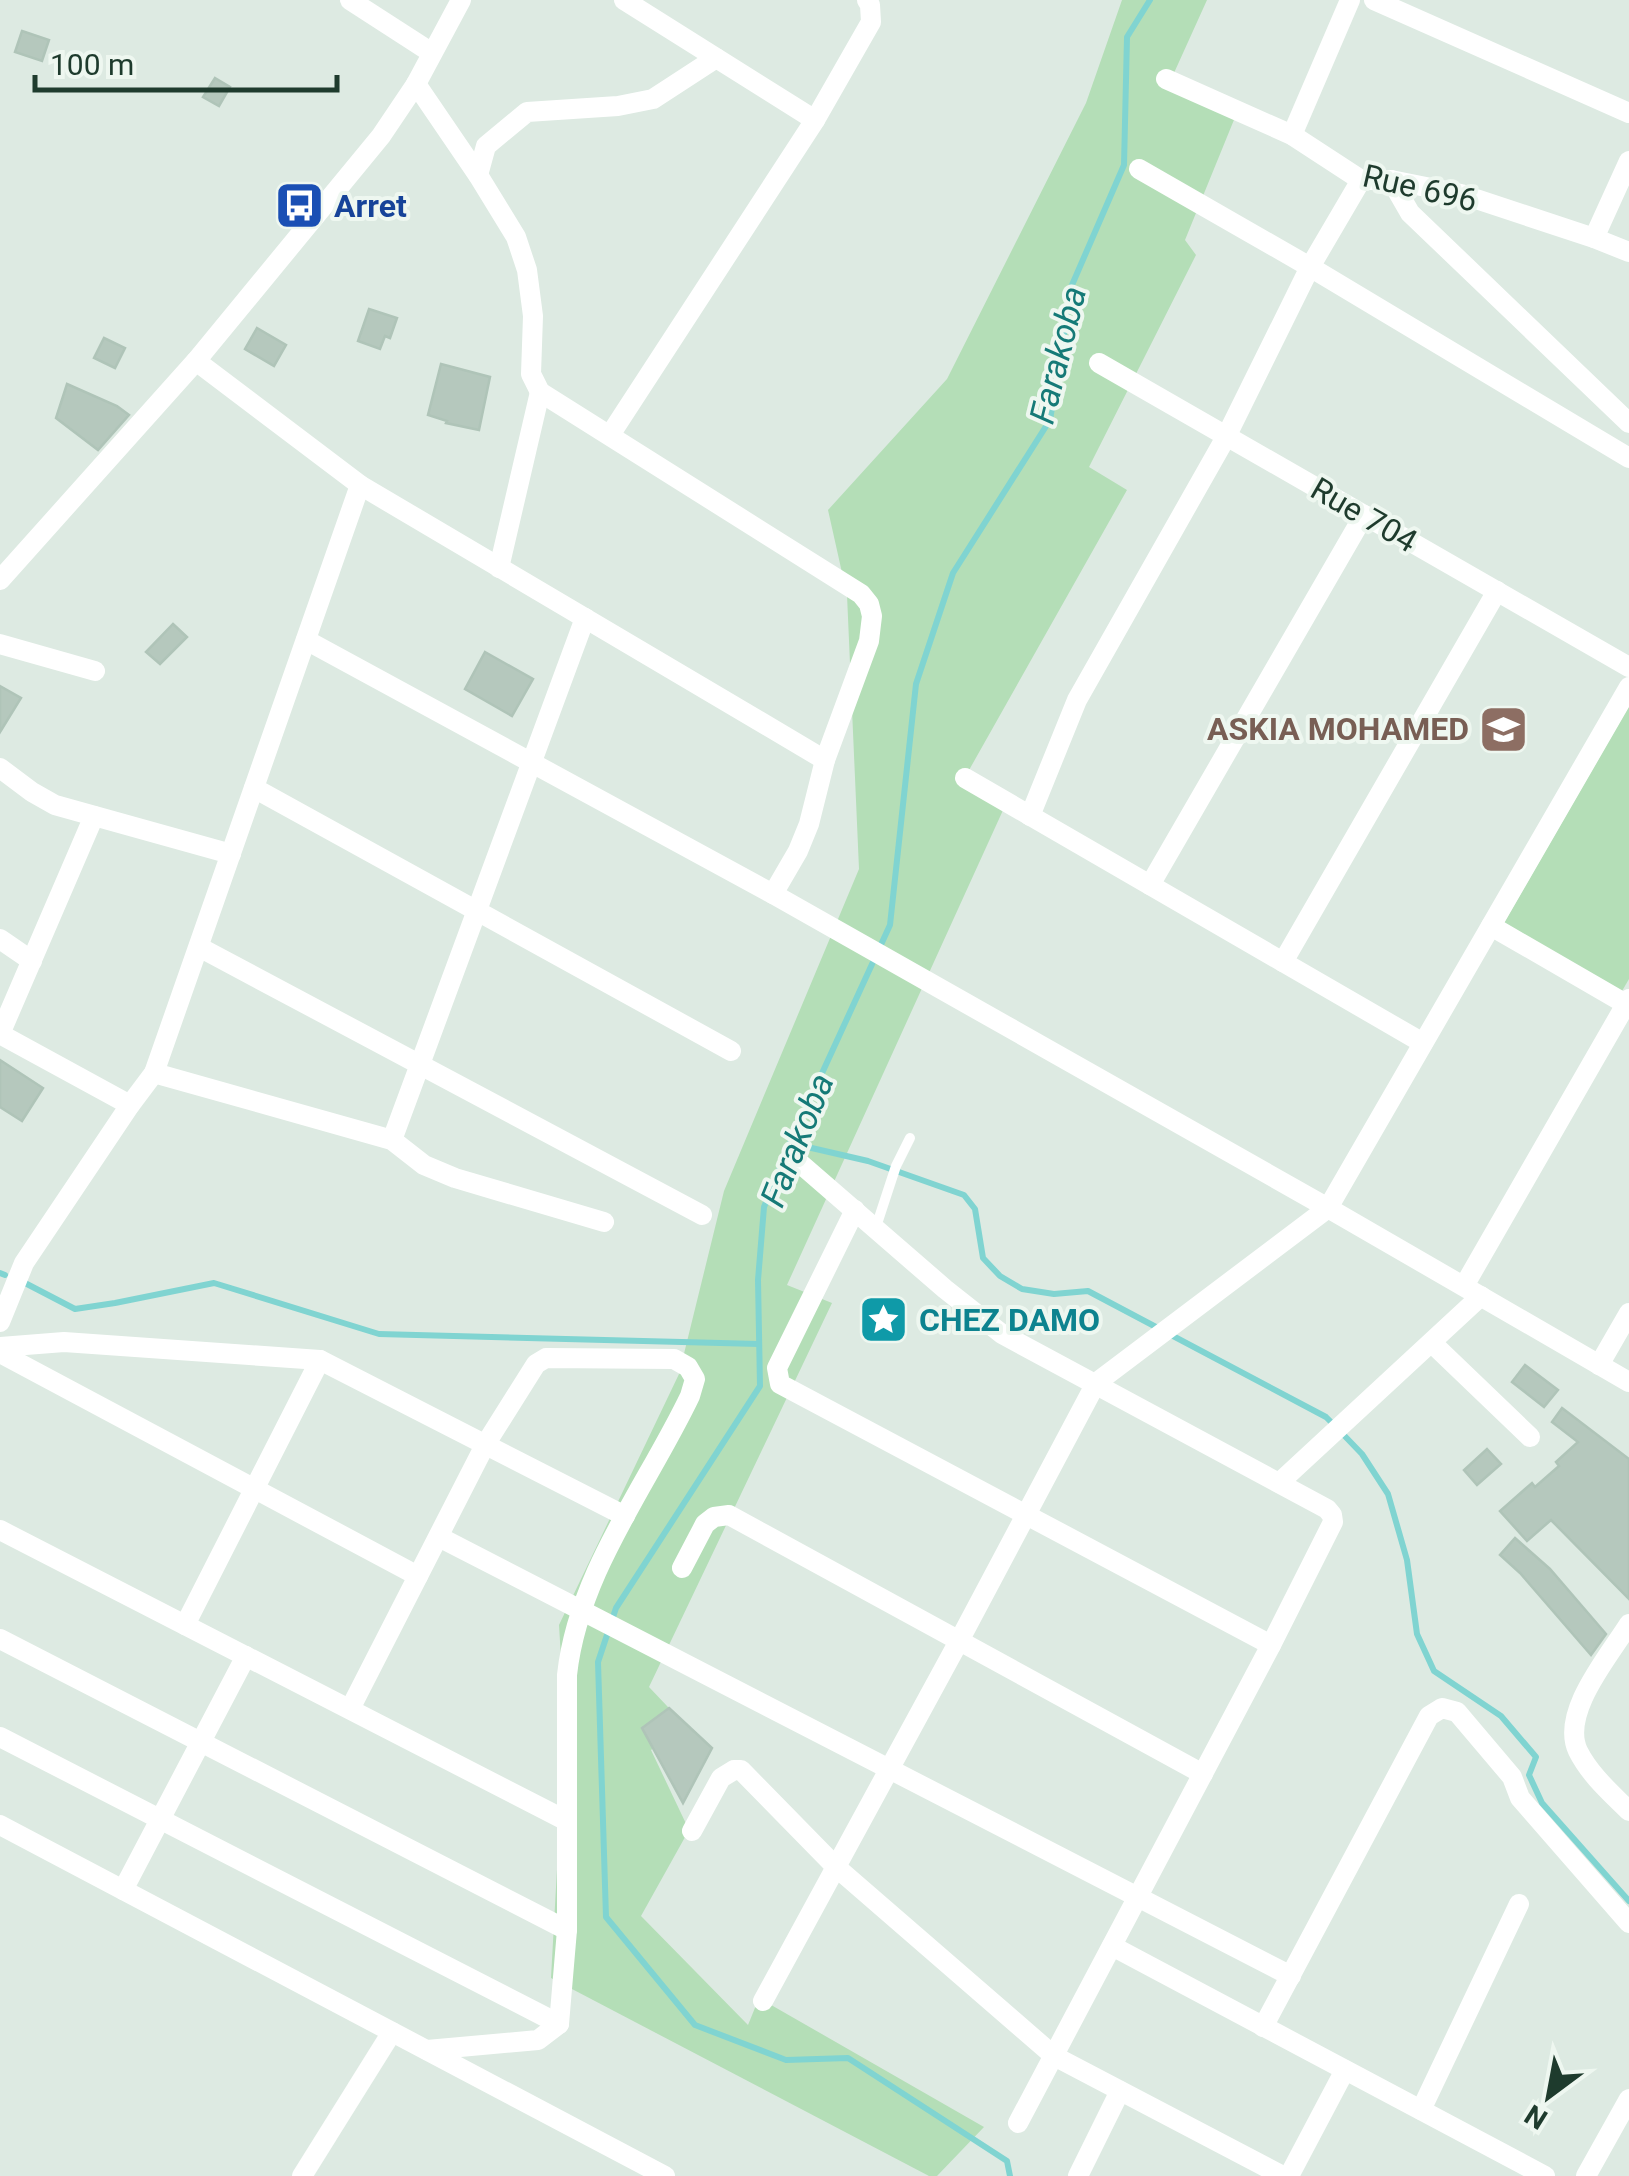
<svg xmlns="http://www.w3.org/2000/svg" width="1629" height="2176" viewBox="0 0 1629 2176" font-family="Roboto,sans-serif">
<rect width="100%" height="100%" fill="#ddeae2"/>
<g fill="#b4deb7">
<path d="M1122,0H1207L1169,84L1238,110L1185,240L1196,255L1089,467L1127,490L964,779L1004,808L787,1285L832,1303L649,1687L685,1725L651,1750L689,1830L641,1916L748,2025L759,1998L984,2127L937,2176H929L551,1978L565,1724L559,1625L679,1374L724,1191L859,869L847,595L828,510L947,379L1086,103Z"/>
<path d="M1629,706V979L1618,998L1500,930Z"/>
</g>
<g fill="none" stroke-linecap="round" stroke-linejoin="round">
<g stroke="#80d4d1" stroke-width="6">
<path d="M790,1143L868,1161L964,1195L975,1209L983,1258L1000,1276L1022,1289L1054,1294L1088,1291L1326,1417L1338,1429L1362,1454L1388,1494L1407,1560L1417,1634L1434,1671L1501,1716L1536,1757L1529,1775L1542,1803L1629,1901"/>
<path d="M0,1273L5,1275"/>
<path d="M25,1283L75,1309L115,1303L214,1283L379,1334L759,1344"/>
<path d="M1010,2176L1007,2161L848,2058L786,2060L695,2025L606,1917L598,1662L616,1608L760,1386L758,1280L764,1207L790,1143L890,925L916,684L953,573L1050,420L1072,285L1124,165L1127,37L1150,0"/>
</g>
</g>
<g fill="#b5c8bd" stroke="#afc4b8" stroke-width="2.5">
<path d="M22,31L49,40L42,61L15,52Z"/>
<path d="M215,78L230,87L219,106L203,97Z"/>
<path d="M369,309L397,318L390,338L385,336L380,349L358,341Z"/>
<path d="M257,328L286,345L274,366L245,349Z"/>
<path d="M104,338L125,348L115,368L94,358Z"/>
<path d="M441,364L490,377L479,430L446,423L447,421L428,415Z"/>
<path d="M67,384L117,406L129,415L98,450L56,418Z"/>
<path d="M173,624L187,637L160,664L146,652Z"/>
<path d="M485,652L533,679L512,716L465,689Z"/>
<path d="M0,686L21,698L0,732Z"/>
<path d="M0,1060L43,1088L22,1121L0,1107Z"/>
<path d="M1525,1365L1558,1390L1544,1407L1512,1382Z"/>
<path d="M1562,1408L1629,1459V1599L1551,1520L1527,1541L1500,1511L1532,1483L1535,1487L1559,1466L1556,1462L1578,1442L1552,1422Z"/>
<path d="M1487,1449L1501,1464L1477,1485L1464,1470Z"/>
<path d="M1515,1538L1550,1569L1606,1634L1591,1655L1520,1573L1500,1555Z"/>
<path d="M669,1708L712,1748L683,1803L642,1728Z"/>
</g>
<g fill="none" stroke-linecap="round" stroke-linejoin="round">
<path stroke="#fff" stroke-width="10" d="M876,1227L896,1166L910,1138"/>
<g stroke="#fff" stroke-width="20">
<path d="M350,0L432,53"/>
<path d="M624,0L815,120"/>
<path d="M1374,0L1629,113"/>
<path d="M1166,79L1292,135L1361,180H1391L1461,194L1594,238L1629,252"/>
<path d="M416,84L478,175L516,237L527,270L533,316L531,374L540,392L861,594L869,604L872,616L869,641L825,760L809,824L798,851L773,894"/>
<path d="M1292,135L1350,0"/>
<path d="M1139,169L1310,267L1629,458"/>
<path d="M478,175L486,146L527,112L618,106L653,99L716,58"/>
<path d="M1391,180L1410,213L1629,423"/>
<path d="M1594,238L1629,161"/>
<path d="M196,361L360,485L825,760"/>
<path d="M1099,363L1629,667"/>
<path d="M610,435L815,120L871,22L870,5L867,0"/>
<path d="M499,568L540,392"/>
<path d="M0,580L196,361L381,136L416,84L461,0"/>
<path d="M306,640L773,894L1328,1208L1629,1382"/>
<path d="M0,644L95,671"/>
<path d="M0,768L32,792L55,805L231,854"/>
<path d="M965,778L1423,1043"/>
<path d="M254,788L731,1051"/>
<path d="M1030,816L1077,700L1226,437L1310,267L1361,180"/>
<path d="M1150,885L1364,515"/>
<path d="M1491,926L1626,1004"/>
<path d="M0,939L32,961"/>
<path d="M199,947L702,1215"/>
<path d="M1283,962L1497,591"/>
<path d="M0,1034L94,816"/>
<path d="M0,1034L130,1105"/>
<path d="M154,1073L392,1140L424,1165L455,1178L604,1222"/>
<path d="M392,1140L585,618"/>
<path d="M795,1159L945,1289L1002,1334L1327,1509L1332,1515L1333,1522L1271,1645L1018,2123"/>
<path d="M855,1210L777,1368L780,1384L1271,1645"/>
<path d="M1464,1286L1629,999"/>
<path d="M0,1322L24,1263L130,1105L154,1073L360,485"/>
<path d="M1432,1343L1530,1437"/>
<path d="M0,1347L64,1342L320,1360L625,1516"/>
<path d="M0,1353L418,1576"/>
<path d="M1599,1365L1629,1313"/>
<path d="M1279,1483L1481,1296"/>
<path d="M0,1530L567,1821"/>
<path d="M439,1537L1291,1976"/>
<path d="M682,1568L705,1524L714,1517L729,1515L1203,1774"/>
<path d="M1629,1624C1609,1656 1560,1713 1578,1751C1590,1775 1611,1793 1629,1811"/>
<path d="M185,1625L320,1360"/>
<path d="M0,1639L567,1930"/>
<path d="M350,1709L485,1445L536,1364L546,1358L674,1359L688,1367L695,1379L690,1396C647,1486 578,1573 567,1675V1930L559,2024L538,2040L427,2050"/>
<path d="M0,1737L559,2024"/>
<path d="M0,1825L665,2176"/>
<path d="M692,1831L721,1778L734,1770H741L836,1867L1054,2056L1283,2176"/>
<path d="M123,1890L246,1656"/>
<path d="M1112,1946L1545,2176"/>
<path d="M763,2001L959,1641L1096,1383L1328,1208L1629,687"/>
<path d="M1263,2027L1429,1716L1442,1708L1457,1712L1512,1777L1520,1798L1629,1923"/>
<path d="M1421,2110L1519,1904"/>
<path d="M302,2176L392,2032"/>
<path d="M1078,2176L1120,2091"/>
<path d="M1289,2176L1345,2070"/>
<path d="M1586,2176L1629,2099"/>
</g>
</g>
<defs>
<symbol id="bus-square" viewBox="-11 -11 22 22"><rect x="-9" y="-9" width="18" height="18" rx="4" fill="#1a4fb4" stroke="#eef7f0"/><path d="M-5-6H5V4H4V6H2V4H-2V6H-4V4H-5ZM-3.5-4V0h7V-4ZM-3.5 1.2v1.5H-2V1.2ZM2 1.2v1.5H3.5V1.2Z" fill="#fff"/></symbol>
<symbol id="school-square" viewBox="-11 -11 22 22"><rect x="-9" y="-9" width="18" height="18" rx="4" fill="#8d6e63" stroke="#eef7f0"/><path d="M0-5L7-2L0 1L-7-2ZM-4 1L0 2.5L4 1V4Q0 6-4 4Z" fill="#fff"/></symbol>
<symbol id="sight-square" viewBox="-11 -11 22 22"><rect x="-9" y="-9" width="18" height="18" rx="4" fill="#0f9aa8" stroke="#eef7f0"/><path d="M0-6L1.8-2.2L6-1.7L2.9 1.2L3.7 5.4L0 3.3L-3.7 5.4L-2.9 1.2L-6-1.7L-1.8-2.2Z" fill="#fff"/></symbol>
</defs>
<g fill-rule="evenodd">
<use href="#bus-square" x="272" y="178" width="55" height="55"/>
<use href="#school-square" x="1476" y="702" width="55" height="55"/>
<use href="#sight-square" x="856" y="1292" width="55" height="55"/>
</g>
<g text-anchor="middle" stroke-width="8" stroke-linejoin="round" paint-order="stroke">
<g font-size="32" fill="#1e3b2d" stroke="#eef7f0">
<text transform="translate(1420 188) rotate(13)" y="11">Rue 696</text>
<text transform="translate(1364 515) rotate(30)" y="11">Rue 704</text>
</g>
<g font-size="32" font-weight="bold" fill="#164399" stroke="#eef7f0" text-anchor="start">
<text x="334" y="217">Arret</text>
</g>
<g font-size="32" font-weight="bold" fill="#785e54" stroke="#eef7f0" text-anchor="end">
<text x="1469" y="740">ASKIA MOHAMED</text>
</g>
<g font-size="32" font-weight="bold" fill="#0d838f" stroke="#eef7f0" text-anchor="start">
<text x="919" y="1331">CHEZ DAMO</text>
</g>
<g font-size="35" font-style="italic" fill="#157a77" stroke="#eef7f0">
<text transform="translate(1058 355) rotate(-76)" y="12">Farakoba</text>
<text transform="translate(797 1140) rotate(-68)" y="12">Farakoba</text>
</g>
</g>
<g transform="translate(1549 2096) rotate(212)" stroke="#eef7f0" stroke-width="8" paint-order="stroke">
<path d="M0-8L18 38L0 25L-18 38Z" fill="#1e3b2d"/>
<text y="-15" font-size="28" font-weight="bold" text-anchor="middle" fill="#1e3b2d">N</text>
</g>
<path d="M35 75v15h302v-15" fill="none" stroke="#1e3b2d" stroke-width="5"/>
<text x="50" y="75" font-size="30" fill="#1e3b2d" stroke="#eef7f0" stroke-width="8" paint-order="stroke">100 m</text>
</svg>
